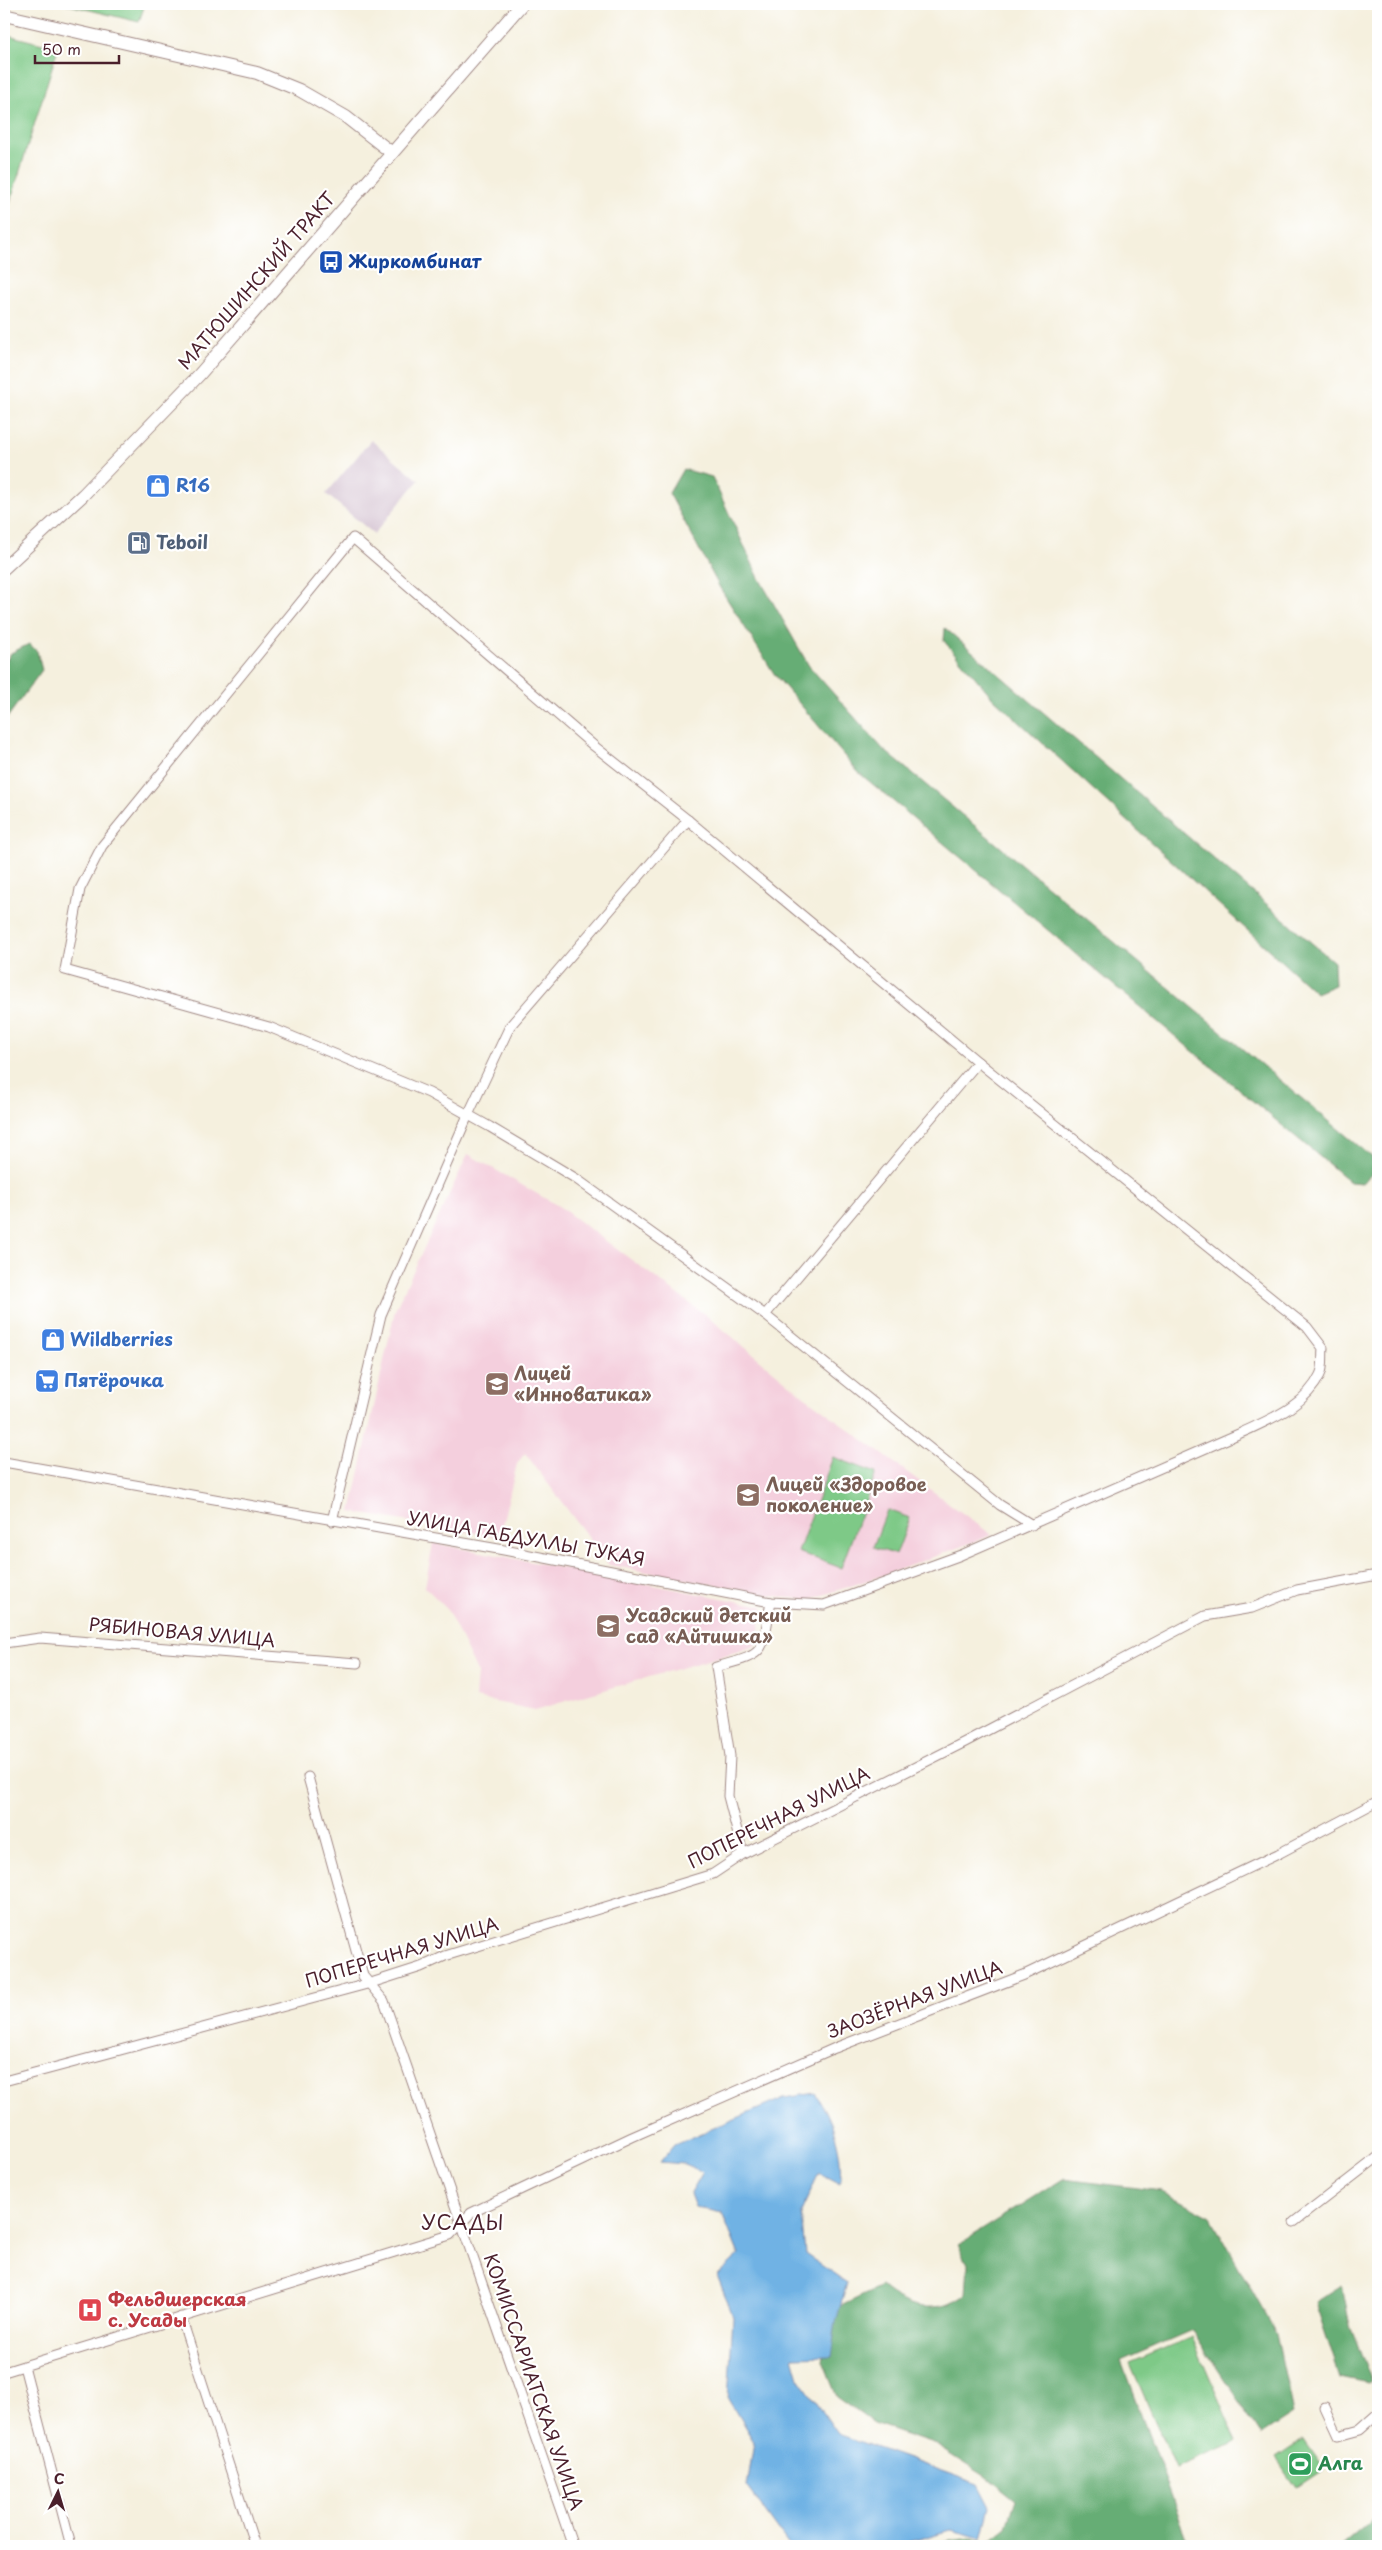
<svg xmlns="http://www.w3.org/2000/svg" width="1382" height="2550" viewBox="0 0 1382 2550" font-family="'Playpen Sans',sans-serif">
<rect width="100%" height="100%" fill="#fff"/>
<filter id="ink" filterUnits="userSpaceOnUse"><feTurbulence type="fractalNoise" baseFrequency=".02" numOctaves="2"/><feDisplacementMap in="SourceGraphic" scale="10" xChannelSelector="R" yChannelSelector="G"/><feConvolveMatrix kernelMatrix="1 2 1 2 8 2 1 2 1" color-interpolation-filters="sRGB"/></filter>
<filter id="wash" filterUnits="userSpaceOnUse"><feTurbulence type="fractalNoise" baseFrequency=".0096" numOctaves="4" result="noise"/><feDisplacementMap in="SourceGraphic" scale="20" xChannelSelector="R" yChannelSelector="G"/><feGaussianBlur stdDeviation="1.12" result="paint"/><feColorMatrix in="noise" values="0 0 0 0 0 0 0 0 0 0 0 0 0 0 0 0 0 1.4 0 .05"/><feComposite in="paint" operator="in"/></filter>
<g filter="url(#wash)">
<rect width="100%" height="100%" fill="#f5f0de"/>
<g fill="#f4cfdd">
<path d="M468,1154L560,1207L707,1316L804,1396L992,1535L893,1572L808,1600L769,1595L609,1565L525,1453L517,1464L499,1537L351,1512L395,1310Z"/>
<path d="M433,1543L763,1606L757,1643L753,1647L535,1710L475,1698L477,1672L447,1609L425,1587Z"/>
</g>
<path fill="#d0bdcd" d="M371,440L419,480L374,534L326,494Z"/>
<g fill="#7ec987" stroke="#647459">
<path d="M65,4H145L139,22Z"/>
<path d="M4,34L58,48L4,222Z"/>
<path d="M833,1457L876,1473L841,1568L798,1552Z"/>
<path d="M887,1510L910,1518L896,1555L873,1547Z"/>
<path d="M1192,2337L1237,2442L1175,2468L1130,2363Z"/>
<path d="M1303,2440L1324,2470L1297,2488L1276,2458Z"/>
</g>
<g fill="#66ad74" stroke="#586650">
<path d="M683,469L712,477L759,578L809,666L883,749L1372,1157L1373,1173L1362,1183L1350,1182L858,772L775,675L720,588L669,493Z"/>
<path d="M945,628L1334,962L1335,985L1316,993L993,698L944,641Z"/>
<path d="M29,644L37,651L42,670L4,722V664L11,653Z"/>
<path d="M1063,2179L1162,2191L1211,2217L1276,2334L1293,2414L1261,2435L1192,2330L1121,2361L1190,2546H916L962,2538L989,2541L1007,2527L1016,2500L985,2475L936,2444L873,2423L837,2397L823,2362L830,2311L881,2287C904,2308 940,2316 966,2294L968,2264L958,2245Z"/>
<path d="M1342,2285L1350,2325L1372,2382L1369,2384L1340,2378L1315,2302Z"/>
<path d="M1378,2513V2546H1340L1378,2514Z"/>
</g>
<path fill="#70b2e4" stroke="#5d6888" d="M815,2093C833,2121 843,2150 840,2184L819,2173L801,2212L805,2254L847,2283L836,2322L831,2356L793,2357L799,2378L838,2434L978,2484L990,2507L982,2538L950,2530L909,2542L905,2546H790L747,2487L754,2442L728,2399L733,2316L717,2275L739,2255L722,2213L695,2207L690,2194L703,2172L684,2164L660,2162L674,2145L784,2098Z"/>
</g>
<g filter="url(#ink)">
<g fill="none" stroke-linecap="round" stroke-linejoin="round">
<defs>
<g id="street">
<path d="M765,1315L978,1062"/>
<path d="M4,1462L504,1550L771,1602L824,1605L961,1555L1243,1432C1271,1419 1306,1405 1320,1375C1324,1368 1322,1356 1323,1348L1307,1327L978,1062L688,820L594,746L353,538L102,846L80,889L65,970L269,1027L429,1093L490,1127L575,1178L765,1315L1000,1505L1032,1525"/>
<path d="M332,1521L381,1315L468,1115L510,1026L688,820"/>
<path d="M4,1643L40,1638L357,1663"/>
<path d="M308,1777L363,1976L384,2001C447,2183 509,2365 573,2546"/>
<path d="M743,1854L728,1796L730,1756L716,1667C769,1653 761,1654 771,1602"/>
<path d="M4,2081L371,1983L421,1967L445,1956L713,1874L743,1854L965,1742L1205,1616L1252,1608L1297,1590L1372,1576"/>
<path d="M1294,2222L1378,2157"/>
<path d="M181,2317L255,2546"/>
<path d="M24,2366L71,2546"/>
<path d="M4,2372L450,2235L471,2213L632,2137L835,2048L1024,1975L1278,1854L1378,1801"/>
<path d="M1325,2408L1338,2436L1360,2430L1378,2414"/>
</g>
<g id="secondary">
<path d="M4,15L257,73L299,90L346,117L392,153"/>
<path d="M4,568L83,495L199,375L522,4"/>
</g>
</defs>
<use href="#street" stroke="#a08884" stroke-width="11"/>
<use href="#secondary" stroke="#a08884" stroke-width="14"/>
<use href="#street" stroke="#fff" stroke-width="9"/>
<use href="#secondary" stroke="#fff" stroke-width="12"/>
</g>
</g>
<defs>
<symbol id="bus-square" viewBox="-11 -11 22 22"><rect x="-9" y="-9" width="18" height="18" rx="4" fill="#1a4fb4" stroke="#fff"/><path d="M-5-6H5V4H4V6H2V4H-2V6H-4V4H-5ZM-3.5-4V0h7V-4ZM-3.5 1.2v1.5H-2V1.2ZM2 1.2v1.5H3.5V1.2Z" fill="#fff"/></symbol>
<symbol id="shop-square" viewBox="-11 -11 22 22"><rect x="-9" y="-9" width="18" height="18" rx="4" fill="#3f7fe0" stroke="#fff"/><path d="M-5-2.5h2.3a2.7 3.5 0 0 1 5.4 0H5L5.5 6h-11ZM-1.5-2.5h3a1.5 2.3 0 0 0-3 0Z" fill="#fff"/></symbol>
<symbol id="fuel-square" viewBox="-11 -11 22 22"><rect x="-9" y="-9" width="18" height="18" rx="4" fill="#5c6f8a" stroke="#fff"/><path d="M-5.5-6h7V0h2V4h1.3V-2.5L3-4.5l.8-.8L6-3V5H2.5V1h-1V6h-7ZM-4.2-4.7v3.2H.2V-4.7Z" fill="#fff"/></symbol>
<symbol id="supermarket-square" viewBox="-11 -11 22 22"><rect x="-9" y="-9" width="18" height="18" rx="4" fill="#3f7fe0" stroke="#fff"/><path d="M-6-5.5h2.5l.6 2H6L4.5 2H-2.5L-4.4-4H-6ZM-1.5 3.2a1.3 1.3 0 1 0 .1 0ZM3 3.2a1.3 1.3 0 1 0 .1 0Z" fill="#fff"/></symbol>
<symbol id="school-square" viewBox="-11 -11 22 22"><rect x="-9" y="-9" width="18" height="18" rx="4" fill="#8d6e63" stroke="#fff"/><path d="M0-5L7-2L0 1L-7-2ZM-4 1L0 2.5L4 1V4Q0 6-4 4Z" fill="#fff"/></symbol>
<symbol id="hospital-square" viewBox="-11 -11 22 22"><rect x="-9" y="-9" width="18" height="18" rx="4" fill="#e0444e" stroke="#fff"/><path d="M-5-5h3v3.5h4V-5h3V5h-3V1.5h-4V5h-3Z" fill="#fff"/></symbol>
<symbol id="stadium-square" viewBox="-11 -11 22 22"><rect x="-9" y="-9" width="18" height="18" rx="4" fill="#2e9e5b" stroke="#fff"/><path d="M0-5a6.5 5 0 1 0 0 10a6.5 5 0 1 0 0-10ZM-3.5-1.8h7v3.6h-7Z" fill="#fff"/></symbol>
</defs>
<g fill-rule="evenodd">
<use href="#bus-square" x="317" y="248" width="28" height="28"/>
<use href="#shop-square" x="144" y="472" width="28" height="28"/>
<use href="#fuel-square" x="125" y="529" width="28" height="28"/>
<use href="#shop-square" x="39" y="1326" width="28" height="28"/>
<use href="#supermarket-square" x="33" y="1367" width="28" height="28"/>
<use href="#school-square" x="483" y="1370" width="28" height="28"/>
<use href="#school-square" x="734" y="1481" width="28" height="28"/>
<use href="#school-square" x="594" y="1612" width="28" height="28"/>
<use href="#hospital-square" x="76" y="2296" width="28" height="28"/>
<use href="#stadium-square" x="1286" y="2450" width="28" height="28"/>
</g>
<g text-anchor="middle" stroke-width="4.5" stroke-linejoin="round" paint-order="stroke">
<g font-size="18" font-weight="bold" fill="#164399" stroke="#fff" text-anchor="start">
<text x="348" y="268">Жиркомбинат</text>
</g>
<g font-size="18" fill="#4a1f2b" stroke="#fff">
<text transform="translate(257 281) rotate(-49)" y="6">МАТЮШИНСКИЙ ТРАКТ</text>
<text transform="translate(526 1539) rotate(10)" y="6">УЛИЦА ГАБДУЛЛЫ ТУКАЯ</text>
<text transform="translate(182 1633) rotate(5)" y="6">РЯБИНОВАЯ УЛИЦА</text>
<text transform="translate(779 1818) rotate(-27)" y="6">ПОПЕРЕЧНАЯ УЛИЦА</text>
<text transform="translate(402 1953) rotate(-17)" y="6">ПОПЕРЕЧНАЯ УЛИЦА</text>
<text transform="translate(915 2000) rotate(-21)" y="6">ЗАОЗЁРНАЯ УЛИЦА</text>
<text transform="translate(533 2382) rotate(71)" y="6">КОМИССАРИАТСКАЯ УЛИЦА</text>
</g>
<g font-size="18" font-weight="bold" fill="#366cbe" stroke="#fff" text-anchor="start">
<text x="176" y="492">R16</text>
<text x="70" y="1346">Wildberries</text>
<text x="64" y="1387">Пятёрочка</text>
</g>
<g font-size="18" font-weight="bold" fill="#4e5e75" stroke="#fff" text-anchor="start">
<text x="156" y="549">Teboil</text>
</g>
<g font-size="18" font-weight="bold" fill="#785e54" stroke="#fff" text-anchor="start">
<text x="514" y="1380">Лицей<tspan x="514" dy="21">«Инноватика»</tspan></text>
<text x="766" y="1491">Лицей «Здоровое<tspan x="766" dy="21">поколение»</tspan></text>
<text x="626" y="1622">Усадский детский<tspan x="626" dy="21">сад «Айтишка»</tspan></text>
</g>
<g font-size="18" font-weight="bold" fill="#be3a42" stroke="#fff" text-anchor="start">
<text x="108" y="2306">Фельдшерская<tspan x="108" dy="21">с. Усады</tspan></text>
</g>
<g font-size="18" font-weight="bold" fill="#27864d" stroke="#fff" text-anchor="start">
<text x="1318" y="2470">Алга</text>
</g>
<g font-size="20" letter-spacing="1" fill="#4a1f2b" stroke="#fff">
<text x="463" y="2230">УСАДЫ</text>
</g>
</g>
<rect width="1382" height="2550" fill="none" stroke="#fff" stroke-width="20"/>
<g transform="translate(58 2492) rotate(5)" stroke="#ffffff" stroke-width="4" paint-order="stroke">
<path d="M0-4L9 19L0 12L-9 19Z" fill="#4a1f2b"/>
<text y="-8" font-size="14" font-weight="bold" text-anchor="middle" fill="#4a1f2b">С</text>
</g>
<path d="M35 55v8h84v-8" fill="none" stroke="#4a1f2b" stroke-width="2.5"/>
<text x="42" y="55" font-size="15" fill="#4a1f2b" stroke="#ffffff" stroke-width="4" paint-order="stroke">50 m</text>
</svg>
